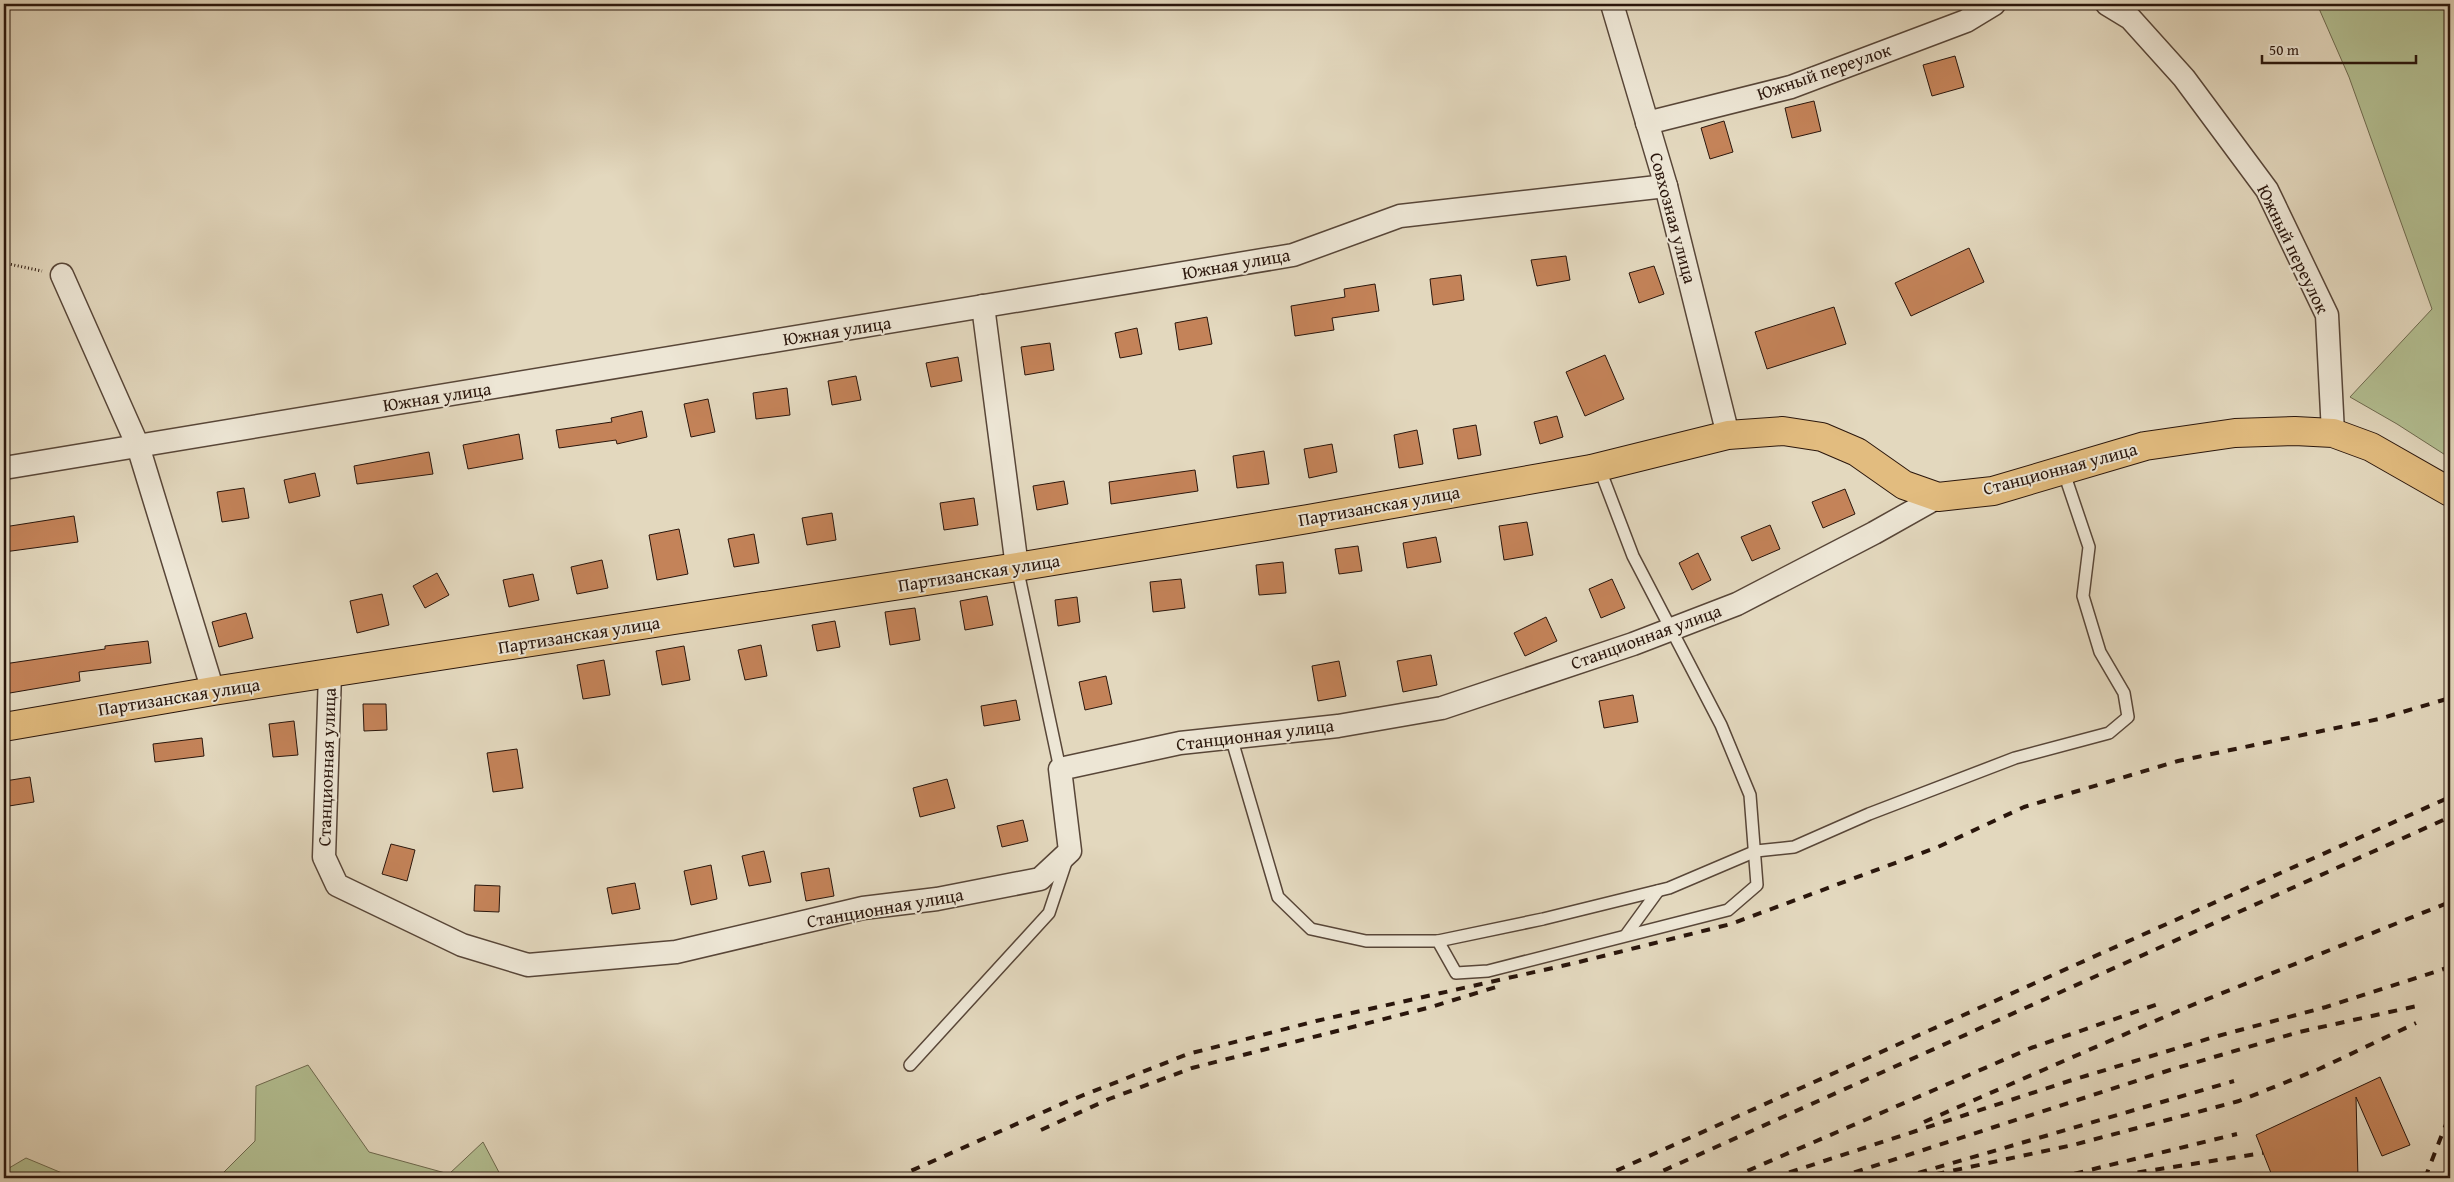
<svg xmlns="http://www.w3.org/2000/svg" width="2454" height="1182" viewBox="0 0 2454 1182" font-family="'Gentium Book Plus',serif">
<rect width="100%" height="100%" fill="#e3d8be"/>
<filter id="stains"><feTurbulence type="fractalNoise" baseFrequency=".004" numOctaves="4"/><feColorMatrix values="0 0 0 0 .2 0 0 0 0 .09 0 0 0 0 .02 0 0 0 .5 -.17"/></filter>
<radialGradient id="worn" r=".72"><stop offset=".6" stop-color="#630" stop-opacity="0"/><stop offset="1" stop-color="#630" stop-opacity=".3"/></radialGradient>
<g fill="#b3bf92" stroke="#6e6a4f">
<path d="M2317,4H2450V458L2397,424L2350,397L2432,309L2349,77Z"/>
<path d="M308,1065L369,1152L449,1174L483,1142L502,1178H475L461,1174L455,1178H218L255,1141L256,1086Z"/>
<path d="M26,1158L74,1178H4V1171Z"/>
</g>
<g fill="#c48359" stroke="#2a160c">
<path d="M1955,56L1964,87L1932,96L1923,65Z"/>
<path d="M1814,101L1821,131L1792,138L1785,108Z"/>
<path d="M1724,121L1733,152L1710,159L1701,128Z"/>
<path d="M1969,248L1984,282L1911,316L1895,283Z"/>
<path d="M1566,256L1570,280L1537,286L1531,260Z"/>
<path d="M1654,266L1664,294L1639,303L1629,273Z"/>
<path d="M1461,275L1464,300L1433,305L1430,279Z"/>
<path d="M1375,284L1379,311L1332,318L1334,330L1295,336L1291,306L1345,297L1344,289Z"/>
<path d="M1834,307L1846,344L1767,369L1755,332Z"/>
<path d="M1207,317L1212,344L1179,350L1175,323Z"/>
<path d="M1137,328L1142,354L1120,358L1115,333Z"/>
<path d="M1050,343L1054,370L1025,375L1021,347Z"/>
<path d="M1605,355L1624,399L1585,416L1566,372Z"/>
<path d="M958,357L962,381L931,387L926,363Z"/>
<path d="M856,376L861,400L832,405L828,381Z"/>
<path d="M787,388L790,415L756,419L753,393Z"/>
<path d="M708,399L715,432L691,437L684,404Z"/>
<path d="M642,411L647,437L617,444L616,440L559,448L556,430L612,422L611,418Z"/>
<path d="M1557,416L1563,437L1540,444L1534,422Z"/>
<path d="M1476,425L1481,455L1458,459L1453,429Z"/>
<path d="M1417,430L1423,464L1399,468L1394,435Z"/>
<path d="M519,434L523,459L468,469L463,445Z"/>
<path d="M1332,444L1337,472L1309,478L1304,449Z"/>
<path d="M1264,451L1269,484L1237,488L1233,456Z"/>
<path d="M429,452L433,474L357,484L354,466Z"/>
<path d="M1195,470L1198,491L1111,504L1109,482Z"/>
<path d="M315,473L320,496L289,503L284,480Z"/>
<path d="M1064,481L1068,504L1037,510L1033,486Z"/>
<path d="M244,488L249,518L222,522L217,492Z"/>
<path d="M1845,489L1855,514L1823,528L1812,502Z"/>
<path d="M974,498L978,525L944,530L940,503Z"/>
<path d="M832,513L836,540L807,545L802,518Z"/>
<path d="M74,516L78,542L4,552V527Z"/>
<path d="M1527,522L1533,555L1504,560L1499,526Z"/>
<path d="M1770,525L1780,549L1752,561L1741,537Z"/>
<path d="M679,529L688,574L657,580L649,535Z"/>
<path d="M754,534L759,563L734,567L728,539Z"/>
<path d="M1436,537L1441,562L1407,568L1403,543Z"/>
<path d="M1358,546L1362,571L1339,574L1335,549Z"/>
<path d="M1698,553L1711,580L1692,590L1679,563Z"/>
<path d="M602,560L608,588L577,594L571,567Z"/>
<path d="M1283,562L1286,593L1259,595L1256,565Z"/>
<path d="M437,573L449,595L425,608L413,586Z"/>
<path d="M533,574L539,600L509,607L503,580Z"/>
<path d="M1181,579L1185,608L1153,612L1150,582Z"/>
<path d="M1612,579L1625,608L1601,618L1589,589Z"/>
<path d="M382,594L389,625L357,633L350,601Z"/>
<path d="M987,596L993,625L965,630L960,601Z"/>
<path d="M1077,597L1080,622L1058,626L1055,600Z"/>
<path d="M915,608L920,640L890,645L885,612Z"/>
<path d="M246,613L253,638L219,647L212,622Z"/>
<path d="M1546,617L1557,641L1525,656L1514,633Z"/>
<path d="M835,621L840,647L817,651L812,625Z"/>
<path d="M148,641L151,663L79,672L80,681L4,694V664L105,649V646Z"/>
<path d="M761,645L767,676L745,680L738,650Z"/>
<path d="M684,646L690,680L662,685L656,651Z"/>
<path d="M1431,655L1437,685L1403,692L1397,661Z"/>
<path d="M604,660L610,695L583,699L577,665Z"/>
<path d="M1339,661L1346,696L1318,701L1312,666Z"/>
<path d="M1106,676L1112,704L1085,710L1079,682Z"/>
<path d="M1633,695L1638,722L1604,728L1599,701Z"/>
<path d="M1016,700L1020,720L984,726L981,706Z"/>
<path d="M363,704H386L387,730L364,731Z"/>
<path d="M294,721L298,755L273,757L269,724Z"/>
<path d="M202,738L204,756L155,762L153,744Z"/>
<path d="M517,749L523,788L493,792L487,753Z"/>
<path d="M30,777L34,802L9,806L5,781Z"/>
<path d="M947,779L955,808L920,817L913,788Z"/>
<path d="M1023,820L1028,841L1002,847L997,826Z"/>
<path d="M391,844L415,850L407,881L382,874Z"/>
<path d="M764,851L771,882L749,886L742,856Z"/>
<path d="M711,865L717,899L691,905L684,871Z"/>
<path d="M829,868L834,896L806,901L801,873Z"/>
<path d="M635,883L640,909L612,914L607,888Z"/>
<path d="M475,885L500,886L499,912L474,911Z"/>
<path d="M2380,1077L2410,1145L2382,1156L2356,1097L2358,1178H2273L2256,1135Z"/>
</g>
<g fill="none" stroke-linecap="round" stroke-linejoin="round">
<defs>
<g id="service">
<path d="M1017,567L1060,769"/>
<path d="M1231,737L1278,897L1311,929L1366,941H1438L1456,973L1488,971L1728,910L1757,885L1750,795L1721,725L1633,556L1599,467"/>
<path d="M1626,935L1658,891"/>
<path d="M1438,941L1543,919L1669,888L1756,851L1794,847L1869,814L2015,758L2109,733L2128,717L2124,693L2100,652L2083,596L2089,547L2063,470"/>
<path d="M910,1065L1049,913L1067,859"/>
</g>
<g id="minor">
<path d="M1612,4L1666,186L1728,435"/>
<path d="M2107,4L2130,18L2184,78L2267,190L2327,315L2333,433"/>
<path d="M1647,123L1791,87L1966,21L1994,4"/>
<path d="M62,275L138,446L213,691"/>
<path d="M983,306L1017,567"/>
<path d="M4,468L1293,255L1400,216L1666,186"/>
<path d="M330,673L324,857L337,885L462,945L528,965L676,952L863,908L937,899L1040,879L1070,851L1060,769L1180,743L1338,726L1442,708L1633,644L1737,604L1874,533L1938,497"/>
</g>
<path id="primary" d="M4,727L213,691L1017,567L1308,519L1591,469L1728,435L1783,431L1822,437L1857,452L1904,485L1938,497L1993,491L2145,446L2235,433L2295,431L2333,433L2371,447L2450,492"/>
</defs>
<use href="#service" stroke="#584638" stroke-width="14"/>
<use href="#minor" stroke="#584638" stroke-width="25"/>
<use href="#primary" stroke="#2a160c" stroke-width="30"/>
<path stroke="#2a160c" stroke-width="3" stroke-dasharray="1 2.5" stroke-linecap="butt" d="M4,263L42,271"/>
<use href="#service" stroke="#ede6d5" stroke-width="11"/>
<use href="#minor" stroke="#ede6d5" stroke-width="22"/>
<use href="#primary" stroke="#e2bc7f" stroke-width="28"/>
<g stroke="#2a160c" stroke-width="4" stroke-dasharray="9 9" stroke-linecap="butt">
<path d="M1924,1122L2185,1008L2450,902"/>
<path d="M1041,1130L1109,1099L1192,1068L1431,1007L1496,987"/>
<path d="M895,1178L1066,1102L1188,1054L1316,1021L1575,963L1731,924L1938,847L2024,807L2178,761L2379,719L2450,698"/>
<path d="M1600,1178L2450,797"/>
<path d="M1647,1178L2450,817"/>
<path d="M1731,1178L2031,1048L2161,1003"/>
<path d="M1772,1178L2069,1081L2214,1037L2326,1007L2450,967"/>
<path d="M1837,1178L2170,1070L2299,1032L2417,1006"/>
<path d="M1901,1178L2234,1081"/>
<path d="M1918,1178L2073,1145L2239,1101L2319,1069L2416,1023"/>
<path d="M2057,1178L2237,1134"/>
<path d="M2102,1178L2263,1153"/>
<path d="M2425,1178L2450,1114"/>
</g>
</g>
<g text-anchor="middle" stroke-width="4" stroke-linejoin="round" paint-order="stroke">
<g font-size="18" fill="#2a160c" stroke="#ede6d5">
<text transform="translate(1824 72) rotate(-19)" y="6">Южный переулок</text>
<text transform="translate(1673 218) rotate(75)" y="6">Совхозная улица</text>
<text transform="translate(2293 249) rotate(64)" y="6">Южный переулок</text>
<text transform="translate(1236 264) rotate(-10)" y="6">Южная улица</text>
<text transform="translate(837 331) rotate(-9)" y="6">Южная улица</text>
<text transform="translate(437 397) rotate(-9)" y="6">Южная улица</text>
<text transform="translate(2060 469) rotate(-15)" y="6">Станционная улица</text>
<text transform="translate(1379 506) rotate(-10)" y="6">Партизанская улица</text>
<text transform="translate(979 573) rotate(-9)" y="6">Партизанская улица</text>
<text transform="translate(579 635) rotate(-9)" y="6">Партизанская улица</text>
<text transform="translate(1646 637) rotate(-20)" y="6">Станционная улица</text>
<text transform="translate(179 697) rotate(-9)" y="6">Партизанская улица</text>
<text transform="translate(1255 735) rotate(-7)" y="6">Станционная улица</text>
<text transform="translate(327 767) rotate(-88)" y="6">Станционная улица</text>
<text transform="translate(885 908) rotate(-10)" y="6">Станционная улица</text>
</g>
</g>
<rect width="2454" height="1182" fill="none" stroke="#e3d8be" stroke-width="20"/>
<rect x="5" y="5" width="2444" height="1172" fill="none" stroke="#2a160c" stroke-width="2.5"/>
<rect x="10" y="10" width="2434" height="1162" fill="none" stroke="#2a160c"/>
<path d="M2262 55v8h154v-8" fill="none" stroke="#2a160c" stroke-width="2.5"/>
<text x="2269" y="55" font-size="15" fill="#2a160c" stroke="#ede6d5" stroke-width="4" paint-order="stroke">50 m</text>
<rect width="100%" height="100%" filter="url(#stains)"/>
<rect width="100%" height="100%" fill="url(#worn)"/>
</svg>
